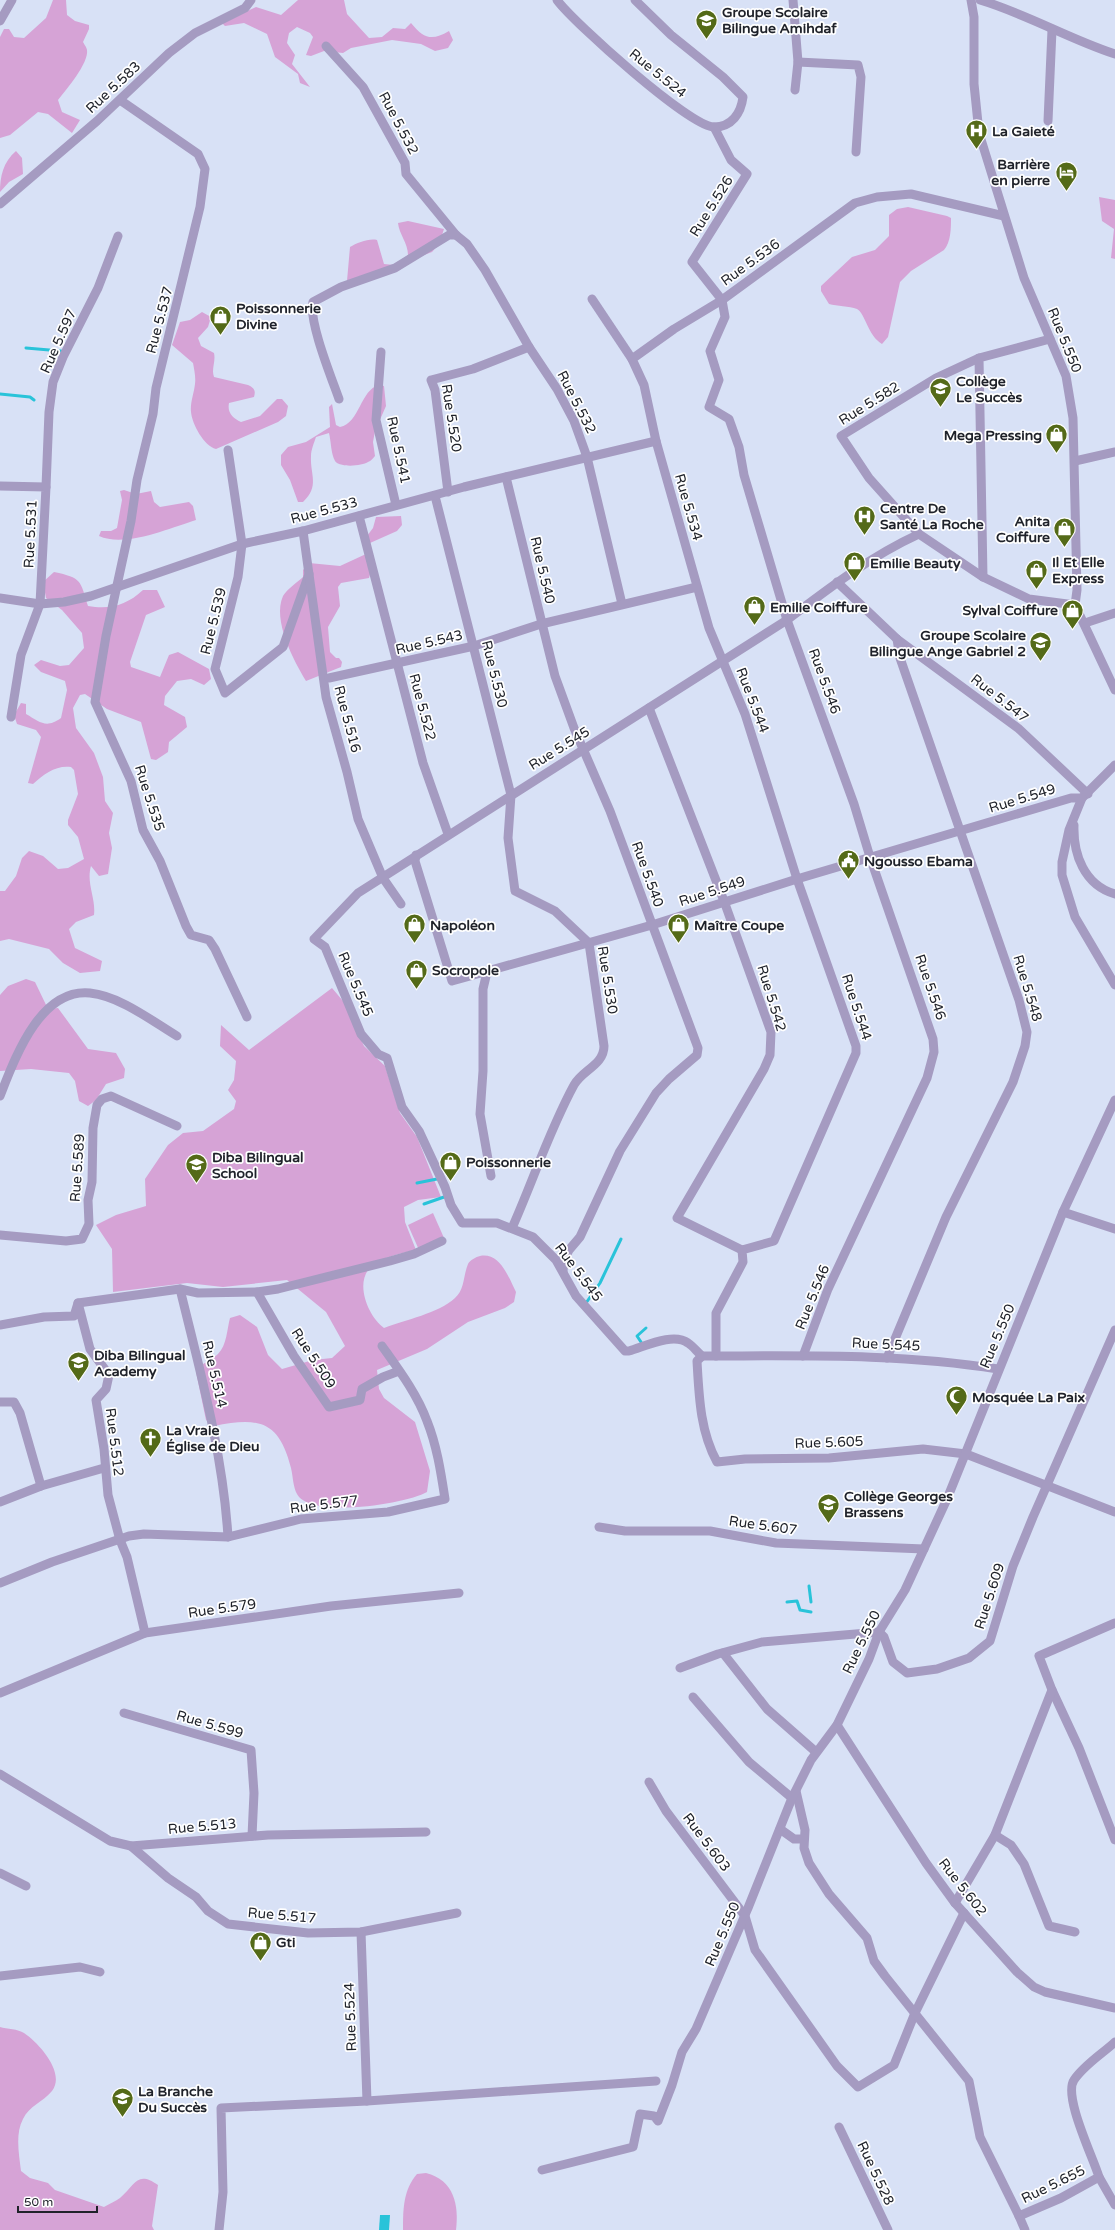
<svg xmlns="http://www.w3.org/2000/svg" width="1115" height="2230" viewBox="0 0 1115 2230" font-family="'Varela Round',sans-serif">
<rect width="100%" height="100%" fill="#d8e1f6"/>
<g fill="#d6a3d6">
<path d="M53,0H66L67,15L75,21L89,25V29L83,42C84,44 87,48 87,50C89,63 66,90 58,100L62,112L80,120L72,133L48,114L38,112L10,135L0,138V37L4,29H9L14,37L24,38L46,18Z"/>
<path d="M298,0H344L347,14L369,38L382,37L393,28L405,29L411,23C424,39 432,41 449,31L453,40L448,48L435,51L421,44L392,40L351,48L343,53L324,51L311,56L306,55L313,37L310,33L297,27L289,33L287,43L295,55L292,64L310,87L300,83L298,74L275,57L267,34L244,23L225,26L222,23L256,7L281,15Z"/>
<path d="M16,151L22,158L23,174L9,182L0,192C0,177 3,162 16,151Z"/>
<path d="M1099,197L1115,200V259L1111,258L1114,229L1102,221Z"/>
<path d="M908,207L947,216L951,218C951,228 951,242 944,250L911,271L900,282L888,337L882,344C868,336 865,313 857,309C849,306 837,306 829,304L821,291V286L852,257L875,250L889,236V215L897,209Z"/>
<path d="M408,221L444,229L439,244L432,252L419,257L398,271L376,278L347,281L350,247C357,243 369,238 377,240L384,264L394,265L408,255C408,243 399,234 398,223Z"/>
<path d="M202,312L211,317L208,327L198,338L201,346L214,353C216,362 211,369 214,377L248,385C254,388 256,390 254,397L229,403C227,413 233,418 241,422L260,416L277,399H282L288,406L286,416L278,422L216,449C204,446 192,424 191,412C190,403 194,393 195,384C196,377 194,369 193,363L172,345L180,322L190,320Z"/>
<path d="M379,385L384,386L386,406L375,431L373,442L375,456C373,458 371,461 368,462C362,466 340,468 335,461C331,454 331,441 329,433L316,437C314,443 311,450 311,456C310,475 320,486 303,502H298L290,480L281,465V455L288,447L306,442L330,427L329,407L332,404L336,425L340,427C360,423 360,390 379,385Z"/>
<path d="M124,490L136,494L151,491L154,502L160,507L189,502L193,506L196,520C170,528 125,548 99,536L101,531H111L117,528L122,500L120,491Z"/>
<path d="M401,516L402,525L397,531L370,543L373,563L369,578L341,583L338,587L340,606L328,627L330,652L336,658H339L342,662L341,667L306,681C294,661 272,620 283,596C287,589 298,582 303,577V570L309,563L340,566L366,554L367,536L373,528L376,517Z"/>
<path d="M54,572C82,578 80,580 88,606C110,610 127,605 143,590H157L165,607L146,615L130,662L131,667L160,677L169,655L178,652L209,669L211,679L204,685L191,679L177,681L165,696L164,705L185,717L187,727L169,742L168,752L156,760L151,759L141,722L107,709L85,694L80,695L73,708L76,728L94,753L103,777L105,801L113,813L109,833L112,848L108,874L99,876L91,866C86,883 96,898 94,915L76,922L69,929L75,948L102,961L100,971L80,973L63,963L49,949L9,939L0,941V891H5L16,876L22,858L29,851L43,856L58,869L68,868L84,859L78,837L68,825V820L78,794L74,770L71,767C56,765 44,774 33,784L28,783L41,737L36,730L17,724L14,715L21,703L26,704V714C40,722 46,729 61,718L67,690L65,681L41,672L34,665L41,660L60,666L69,665L84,648L82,633L62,610L46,598L43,582Z"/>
<path d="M26,979L35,982L48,1009L58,1008L88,1049L116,1053L125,1069L124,1078L106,1084L96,1100L88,1106L79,1101L75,1081L69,1073L31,1069L0,1071V995L8,986Z"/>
<path d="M332,988L343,1001L364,1046L385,1066L400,1113L417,1137L441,1197L418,1200L404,1207L405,1222L416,1250C402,1253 377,1258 368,1270C356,1287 369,1317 384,1328C405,1320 439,1313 455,1298C465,1289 463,1276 468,1264C470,1260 476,1257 480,1256C500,1252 509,1278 516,1292L514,1302L505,1308L468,1322L427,1349L377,1370L379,1389L384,1398L415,1422L430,1471L427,1492C407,1504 310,1519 297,1494C293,1487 293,1476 291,1468C279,1420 258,1417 214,1426L206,1420L196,1372C203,1361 210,1362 218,1354C227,1345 227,1329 230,1318L240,1315L257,1327L268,1355L282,1369L313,1360L332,1358L345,1346L326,1312L287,1280L223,1287L187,1283L113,1292L112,1249L96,1225L116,1215L146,1206L145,1179L168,1145L183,1133L203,1131L234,1109L236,1101L228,1090L234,1080L236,1061L220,1046L221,1025L249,1050Z"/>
<path d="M433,1213L444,1238L419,1250L408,1225Z"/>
<path d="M0,2027C7,2029 18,2029 24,2033C39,2043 66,2073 52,2091C43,2102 29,2106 23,2119C15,2134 19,2154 21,2171L30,2178L48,2183L55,2190L104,2207C109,2204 116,2201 120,2198C135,2185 137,2170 158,2185L152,2226L154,2230H0Z"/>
<path d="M426,2173C454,2180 459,2205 456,2230H403C403,2210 403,2190 417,2174Z"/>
</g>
<path fill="#29c3d9" d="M380,2215H390L389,2230H379Z"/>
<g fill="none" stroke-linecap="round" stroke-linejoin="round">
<g stroke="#29c3d9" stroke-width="3">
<path d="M26,348L61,351"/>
<path d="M0,394L30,397L34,400"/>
<path d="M417,1183L437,1179"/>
<path d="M424,1204L444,1197"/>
<path d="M586,1303L600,1283L621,1239"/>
<path d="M641,1342L637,1336L646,1328"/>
<path d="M809,1586L811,1602"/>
<path d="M787,1602L797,1601L800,1610L811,1612"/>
</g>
<g stroke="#a59bc1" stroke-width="9">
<path d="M557,0C574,23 690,127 714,127C732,127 741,113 743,97L723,77L671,35L635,0"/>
<path d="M793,0L798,62L795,90"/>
<path d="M971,0L974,17V84L979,133L1024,278L1066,376L1073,418L1077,590L1075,605L1115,690"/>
<path d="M980,0C1027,14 1069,39 1115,54"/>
<path d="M0,21L12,0"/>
<path d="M326,46L363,87L405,163L406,174L456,235L467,244L485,270L529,347L557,389L574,421L587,457L622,604"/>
<path d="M798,62L858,65L861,77L856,152"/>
<path d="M120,100L198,154L205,169L200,207L156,388L153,414L137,480L131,521L106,636L95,702L131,781L143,830L160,861L186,926L191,935L209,940L215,949L247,1017"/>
<path d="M1048,121L1052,30"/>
<path d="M714,127L731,160L747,174L692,262L722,300L674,329L632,359L644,385L656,441L709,628L745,714L797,879L856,1046V1053L774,1241L742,1250L743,1262L716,1313V1356"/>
<path d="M0,204L97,121L169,53L195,33L245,8L251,0"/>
<path d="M592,299L632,359"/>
<path d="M381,352L376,420L396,505"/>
<path d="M339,399C332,379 308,320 313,302L341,287L395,268L449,235H456"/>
<path d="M228,450L242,544L238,577L215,669L225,693L283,647L309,574"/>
<path d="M1075,461L1115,452"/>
<path d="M506,477L555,676L574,728L610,811L698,1048L697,1055L669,1079L656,1093L620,1151L580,1237L569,1250L564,1260L563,1271"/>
<path d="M0,486L46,487L40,604L21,655L11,717"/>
<path d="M46,487L49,412L53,382L63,357L98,288L118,236"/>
<path d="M448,492L435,390L431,380L473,369L529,347"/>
<path d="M435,496L511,795L508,838L515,891L555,911L589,943L604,1046C604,1065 582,1070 574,1085C549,1131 533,1181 512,1228"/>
<path d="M359,516L423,763L448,834"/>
<path d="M303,531L326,697L347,772L358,819L383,878L401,904"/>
<path d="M919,534L869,478L841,436L936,378L979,358"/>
<path d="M983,577L979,358L1050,339"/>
<path d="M837,582L897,639L1018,728L1088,794"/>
<path d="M0,598L40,604L64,602L91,596L242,544L303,531L464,487L656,441"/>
<path d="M1085,623L1115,613"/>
<path d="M329,678L474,646L541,624L697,587"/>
<path d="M649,708L724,901L771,1032L770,1055L764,1069L677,1218L742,1250"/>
<path d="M1115,765L1082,798L1069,830L1062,862V875L1075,917L1115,985"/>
<path d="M1074,825C1073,854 1084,885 1115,894"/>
<path d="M416,855L415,861L452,981L652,925L797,879L1071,798H1082"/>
<path d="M487,972L483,989V1071L480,1114L491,1176"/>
<path d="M0,1096C15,1058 40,988 90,993C120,996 152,1021 177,1036"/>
<path d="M1063,1212L1115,1229"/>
<path d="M0,1235L66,1241L82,1239L89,1224L88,1200L92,1182L93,1128L97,1105L102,1099L111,1096L177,1126"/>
<path d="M180,1289C200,1371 223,1453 228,1537"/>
<path d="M257,1292L294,1356L329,1407L360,1400L362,1389L383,1377L399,1371"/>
<path d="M78,1303L180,1289L198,1293L257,1292L278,1289L390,1261L414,1254L442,1241"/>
<path d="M0,1325L44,1317L74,1316L78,1303L90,1349L109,1375L106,1389L96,1400L104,1449L108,1495L120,1540L127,1557L145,1633"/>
<path d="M702,1356L697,1361C699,1396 700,1431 717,1462L745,1459L829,1458L923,1449L966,1454L1115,1512"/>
<path d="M803,1356L828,1289L927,1078L934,1052L933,1039L870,857L854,804L787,620L744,475L739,447L729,419L709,407L719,380L710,351L725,317L722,300L855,203L877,197L911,194L1004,216"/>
<path d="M887,1358L946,1217L1013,1082L1025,1046L1027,1032L1019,1000L900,658L897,639"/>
<path d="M998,1369C900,1353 801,1356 702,1356C697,1352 693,1346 688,1343C673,1332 644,1347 629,1351H625L576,1296L556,1260L533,1237L497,1223H462L451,1205L445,1187L419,1131L402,1107L387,1058L378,1054L361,1034L325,947L314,939L358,893L787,620C829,588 871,556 919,534L983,577L1029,599L1075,605"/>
<path d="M0,1402H14L20,1413L41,1486L104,1468"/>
<path d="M0,1502L41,1486"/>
<path d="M599,1527L625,1531H710L776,1543L924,1549"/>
<path d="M0,1583L52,1562L129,1536L144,1534L228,1537L301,1519L388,1512L445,1499C441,1473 437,1446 427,1421C417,1394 399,1370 382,1346"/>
<path d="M723,1653L767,1709L816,1752"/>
<path d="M680,1668L718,1654L762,1642L879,1632L884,1637L893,1662L907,1673L937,1669L969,1658L990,1641L1013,1566L1033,1517L1115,1330"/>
<path d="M1052,1690L1079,1748L1115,1840"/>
<path d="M0,1693L145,1633L331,1606L459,1593"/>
<path d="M693,1697L749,1762L792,1798"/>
<path d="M124,1713L251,1750L254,1793L252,1836"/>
<path d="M837,1725L926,1863L955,1903L1017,1972L1034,1987L1045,1992L1115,2008"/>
<path d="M0,1774L110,1841L131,1846L268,1835L426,1832"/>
<path d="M649,1782L666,1811L745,1916L755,1950L837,2066L858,2087L894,2065L915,2013L964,1913"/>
<path d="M796,1791L805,1830L804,1848L809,1863L829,1894L867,1938L874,1961L885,1976L969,2081L980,2137L1019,2216"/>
<path d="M780,1829L794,1839H804"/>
<path d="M995,1835L1011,1845L1024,1864L1049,1926L1075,1932"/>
<path d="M131,1846L168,1878L196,1897L208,1911L228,1924L308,1933L361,1932L457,1913"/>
<path d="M0,1873L26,1886"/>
<path d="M955,1903L995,1835L1052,1690L1039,1656L1115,1623"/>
<path d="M361,1932L367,2101"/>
<path d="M0,1976L80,1967L100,1972"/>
<path d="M839,2127L888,2230"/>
<path d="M542,2170L633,2147L640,2114L654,2116L658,2121L672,2085L682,2052L696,2029L748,1908L792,1798L811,1760L837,1725L869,1659L879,1632L905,1590L947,1499L1063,1212L1115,1100"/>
<path d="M1099,2177L1115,2205"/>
<path d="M219,2230L223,2192L221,2108L367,2101L656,2081"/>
<path d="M1025,2230L1019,2216L1061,2198L1099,2177C1093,2157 1063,2096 1074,2080C1084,2065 1102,2054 1115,2042"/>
</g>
</g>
<defs>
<symbol id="school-pin" viewBox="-11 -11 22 30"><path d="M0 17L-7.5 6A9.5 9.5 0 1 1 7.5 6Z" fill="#546a18" stroke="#fff"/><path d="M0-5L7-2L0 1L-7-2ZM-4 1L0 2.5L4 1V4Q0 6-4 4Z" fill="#fff"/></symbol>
<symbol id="hospital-pin" viewBox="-11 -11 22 30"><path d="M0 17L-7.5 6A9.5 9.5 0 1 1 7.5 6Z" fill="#546a18" stroke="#fff"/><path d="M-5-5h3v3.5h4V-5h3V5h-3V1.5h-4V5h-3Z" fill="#fff"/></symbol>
<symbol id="hotel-pin" viewBox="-11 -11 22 30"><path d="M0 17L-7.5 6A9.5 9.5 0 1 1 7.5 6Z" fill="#546a18" stroke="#fff"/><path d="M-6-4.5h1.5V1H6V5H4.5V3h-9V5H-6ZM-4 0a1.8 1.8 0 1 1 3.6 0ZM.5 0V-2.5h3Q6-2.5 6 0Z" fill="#fff"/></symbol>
<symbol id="shop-pin" viewBox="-11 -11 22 30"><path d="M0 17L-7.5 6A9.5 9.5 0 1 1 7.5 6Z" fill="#546a18" stroke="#fff"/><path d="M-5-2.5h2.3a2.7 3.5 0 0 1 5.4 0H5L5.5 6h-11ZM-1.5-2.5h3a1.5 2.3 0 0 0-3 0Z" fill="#fff"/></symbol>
<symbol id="civic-pin" viewBox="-11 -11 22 30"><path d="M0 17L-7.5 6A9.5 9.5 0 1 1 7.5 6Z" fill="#546a18" stroke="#fff"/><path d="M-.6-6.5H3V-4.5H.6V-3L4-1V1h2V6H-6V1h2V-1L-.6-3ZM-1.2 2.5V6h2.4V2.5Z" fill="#fff"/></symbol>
<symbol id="mosque-pin" viewBox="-11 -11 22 30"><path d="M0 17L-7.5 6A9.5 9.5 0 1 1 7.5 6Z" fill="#546a18" stroke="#fff"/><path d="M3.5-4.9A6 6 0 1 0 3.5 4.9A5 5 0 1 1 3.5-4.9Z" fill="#fff"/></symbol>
<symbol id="church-pin" viewBox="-11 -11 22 30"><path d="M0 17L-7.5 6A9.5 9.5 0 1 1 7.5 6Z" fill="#546a18" stroke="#fff"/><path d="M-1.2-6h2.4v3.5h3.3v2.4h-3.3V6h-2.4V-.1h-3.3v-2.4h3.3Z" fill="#fff"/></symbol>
</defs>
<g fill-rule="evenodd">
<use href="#school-pin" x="694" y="8" width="25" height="34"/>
<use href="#hospital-pin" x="964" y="118" width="25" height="34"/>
<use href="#hotel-pin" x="1054" y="160" width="25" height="34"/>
<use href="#shop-pin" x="208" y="304" width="25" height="34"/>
<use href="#school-pin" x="928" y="376" width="25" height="34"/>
<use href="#shop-pin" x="1044" y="422" width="25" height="34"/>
<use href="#hospital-pin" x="852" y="504" width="25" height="34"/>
<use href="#shop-pin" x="1052" y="516" width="25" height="34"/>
<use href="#shop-pin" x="842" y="550" width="25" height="34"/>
<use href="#shop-pin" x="1024" y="558" width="25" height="34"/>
<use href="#shop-pin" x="742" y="594" width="25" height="34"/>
<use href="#shop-pin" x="1060" y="598" width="25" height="34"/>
<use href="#school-pin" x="1028" y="630" width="25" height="34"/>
<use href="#civic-pin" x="836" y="848" width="25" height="34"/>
<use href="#shop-pin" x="402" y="912" width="25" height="34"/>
<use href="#shop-pin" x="666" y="912" width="25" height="34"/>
<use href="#shop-pin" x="404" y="958" width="25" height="34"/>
<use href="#shop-pin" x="438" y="1150" width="25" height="34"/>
<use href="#school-pin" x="184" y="1152" width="25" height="34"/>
<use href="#school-pin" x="66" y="1350" width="25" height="34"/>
<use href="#mosque-pin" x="944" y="1384" width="25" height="34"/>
<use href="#church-pin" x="138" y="1426" width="25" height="34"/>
<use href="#school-pin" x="816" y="1492" width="25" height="34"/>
<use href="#shop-pin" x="248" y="1930" width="25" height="34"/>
<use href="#school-pin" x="110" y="2086" width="25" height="34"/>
</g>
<g text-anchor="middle" stroke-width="3.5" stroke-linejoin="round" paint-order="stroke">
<g font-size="14" font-weight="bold" fill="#1f222a" stroke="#fff" text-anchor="start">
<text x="722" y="17">Groupe Scolaire<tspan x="722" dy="16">Bilingue Amihdaf</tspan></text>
<text x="992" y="136">La Gaieté</text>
<text x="1050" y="169" text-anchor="end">Barrière<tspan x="1050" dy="16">en pierre</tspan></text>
<text x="236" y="313">Poissonnerie<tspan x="236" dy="16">Divine</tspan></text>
<text x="956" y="386">Collège<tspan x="956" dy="16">Le Succès</tspan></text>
<text x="1042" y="440" text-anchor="end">Mega Pressing</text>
<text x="880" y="513">Centre De<tspan x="880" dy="16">Santé La Roche</tspan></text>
<text x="1050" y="526" text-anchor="end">Anita<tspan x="1050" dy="16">Coiffure</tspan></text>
<text x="1052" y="567">Il Et Elle<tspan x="1052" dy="16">Express</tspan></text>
<text x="870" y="568">Emilie Beauty</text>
<text x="770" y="612">Emilie Coiffure</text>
<text x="1058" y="615" text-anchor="end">Sylval Coiffure</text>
<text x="1026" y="640" text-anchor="end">Groupe Scolaire<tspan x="1026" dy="16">Bilingue Ange Gabriel 2</tspan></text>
<text x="864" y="866">Ngousso Ebama</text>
<text x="430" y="930">Napoléon</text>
<text x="694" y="930">Maître Coupe</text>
<text x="432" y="975">Socropole</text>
<text x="212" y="1162">Diba Bilingual<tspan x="212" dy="16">School</tspan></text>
<text x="466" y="1167">Poissonnerie</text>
<text x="94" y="1360">Diba Bilingual<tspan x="94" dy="16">Academy</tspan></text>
<text x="972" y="1402">Mosquée La Paix</text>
<text x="166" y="1435">La Vraie<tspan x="166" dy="16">Église de Dieu</tspan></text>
<text x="844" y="1501">Collège Georges<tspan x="844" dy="16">Brassens</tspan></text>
<text x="276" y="1947">Gti</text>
<text x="138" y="2096">La Branche<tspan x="138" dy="16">Du Succès</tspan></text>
</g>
<g font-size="14" fill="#1f222a" stroke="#fff">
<text transform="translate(658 73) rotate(39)" y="5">Rue 5.524</text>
<text transform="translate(113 87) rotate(-43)" y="5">Rue 5.583</text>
<text transform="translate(399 123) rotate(62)" y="5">Rue 5.532</text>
<text transform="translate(711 206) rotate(-58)" y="5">Rue 5.526</text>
<text transform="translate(750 262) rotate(-36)" y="5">Rue 5.536</text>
<text transform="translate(159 320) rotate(-75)" y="5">Rue 5.537</text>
<text transform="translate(1065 340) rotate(68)" y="5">Rue 5.550</text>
<text transform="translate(58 341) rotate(-66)" y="5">Rue 5.597</text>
<text transform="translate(577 402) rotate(63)" y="5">Rue 5.532</text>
<text transform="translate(869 403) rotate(-32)" y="5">Rue 5.582</text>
<text transform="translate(452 418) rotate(81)" y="5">Rue 5.520</text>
<text transform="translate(399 450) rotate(78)" y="5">Rue 5.541</text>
<text transform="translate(689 507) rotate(74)" y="5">Rue 5.534</text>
<text transform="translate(324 510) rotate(-15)" y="5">Rue 5.533</text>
<text transform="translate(30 534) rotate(-87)" y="5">Rue 5.531</text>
<text transform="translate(543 570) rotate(77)" y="5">Rue 5.540</text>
<text transform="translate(213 621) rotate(-76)" y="5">Rue 5.539</text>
<text transform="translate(429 642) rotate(-13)" y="5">Rue 5.543</text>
<text transform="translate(495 674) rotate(76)" y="5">Rue 5.530</text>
<text transform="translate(825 681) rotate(70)" y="5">Rue 5.546</text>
<text transform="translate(1000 698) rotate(38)" y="5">Rue 5.547</text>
<text transform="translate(753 700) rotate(69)" y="5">Rue 5.544</text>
<text transform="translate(423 707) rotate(75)" y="5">Rue 5.522</text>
<text transform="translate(348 719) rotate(75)" y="5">Rue 5.516</text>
<text transform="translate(559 748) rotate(-32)" y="5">Rue 5.545</text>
<text transform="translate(150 798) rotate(72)" y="5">Rue 5.535</text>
<text transform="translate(1022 798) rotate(-17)" y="5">Rue 5.549</text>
<text transform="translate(648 874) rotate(70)" y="5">Rue 5.540</text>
<text transform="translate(712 891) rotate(-18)" y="5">Rue 5.549</text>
<text transform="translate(608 980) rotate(81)" y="5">Rue 5.530</text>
<text transform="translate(356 984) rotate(67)" y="5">Rue 5.545</text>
<text transform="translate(931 987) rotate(71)" y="5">Rue 5.546</text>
<text transform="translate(1028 988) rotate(73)" y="5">Rue 5.548</text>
<text transform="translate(772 998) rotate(73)" y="5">Rue 5.542</text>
<text transform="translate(857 1007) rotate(72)" y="5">Rue 5.544</text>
<text transform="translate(77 1168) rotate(-86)" y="5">Rue 5.589</text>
<text transform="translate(579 1272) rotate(53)" y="5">Rue 5.545</text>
<text transform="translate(812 1297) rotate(-68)" y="5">Rue 5.546</text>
<text transform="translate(997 1336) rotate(-67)" y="5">Rue 5.550</text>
<text transform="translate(886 1344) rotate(3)" y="5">Rue 5.545</text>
<text transform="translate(314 1358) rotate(57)" y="5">Rue 5.509</text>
<text transform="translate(215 1374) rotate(77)" y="5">Rue 5.514</text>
<text transform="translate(115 1442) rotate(83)" y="5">Rue 5.512</text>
<text transform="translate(829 1442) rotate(-2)" y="5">Rue 5.605</text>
<text transform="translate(324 1504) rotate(-7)" y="5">Rue 5.577</text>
<text transform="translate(763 1525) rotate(8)" y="5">Rue 5.607</text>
<text transform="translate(989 1596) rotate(-72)" y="5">Rue 5.609</text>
<text transform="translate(222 1608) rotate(-8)" y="5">Rue 5.579</text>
<text transform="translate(861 1642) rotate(-64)" y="5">Rue 5.550</text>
<text transform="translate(210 1724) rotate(16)" y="5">Rue 5.599</text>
<text transform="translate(202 1826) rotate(-5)" y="5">Rue 5.513</text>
<text transform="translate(707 1842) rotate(53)" y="5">Rue 5.603</text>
<text transform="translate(963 1887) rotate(52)" y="5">Rue 5.602</text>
<text transform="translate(282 1915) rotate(5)" y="5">Rue 5.517</text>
<text transform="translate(722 1934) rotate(-67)" y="5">Rue 5.550</text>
<text transform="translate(350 2017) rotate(-92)" y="5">Rue 5.524</text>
<text transform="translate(876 2173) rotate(65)" y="5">Rue 5.528</text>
<text transform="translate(1053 2184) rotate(-26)" y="5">Rue 5.655</text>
</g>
</g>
<path d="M18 2206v6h79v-6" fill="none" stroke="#1f222a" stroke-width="2"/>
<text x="24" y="2206" font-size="12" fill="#1f222a" stroke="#ffffff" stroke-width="3" paint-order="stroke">50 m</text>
</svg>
